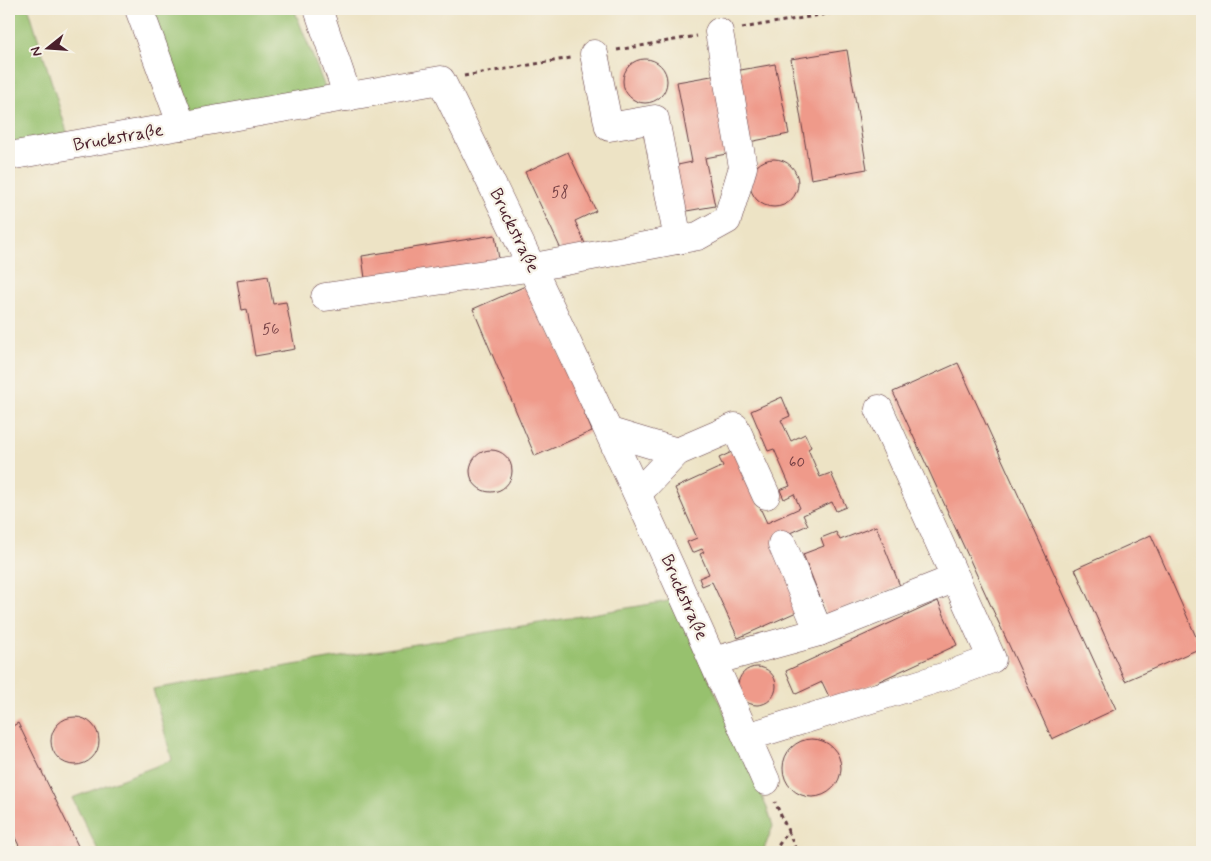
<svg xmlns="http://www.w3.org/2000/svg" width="1211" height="861" viewBox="0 0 1211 861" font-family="Mynerve,sans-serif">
<rect width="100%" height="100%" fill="#f7f3e8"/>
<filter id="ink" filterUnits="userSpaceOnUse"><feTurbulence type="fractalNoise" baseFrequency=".02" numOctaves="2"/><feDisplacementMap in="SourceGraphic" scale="10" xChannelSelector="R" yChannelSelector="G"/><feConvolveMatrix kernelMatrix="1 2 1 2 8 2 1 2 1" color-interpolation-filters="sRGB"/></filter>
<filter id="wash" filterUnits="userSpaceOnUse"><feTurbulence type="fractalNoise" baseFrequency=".0096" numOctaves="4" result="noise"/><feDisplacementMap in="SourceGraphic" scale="20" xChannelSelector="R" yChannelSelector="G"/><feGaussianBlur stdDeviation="1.12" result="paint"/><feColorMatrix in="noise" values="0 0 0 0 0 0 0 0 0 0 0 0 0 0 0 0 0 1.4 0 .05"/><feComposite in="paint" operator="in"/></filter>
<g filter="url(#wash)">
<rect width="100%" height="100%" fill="#ede3c5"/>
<g fill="#97c16e" stroke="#70704c">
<path d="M9,9H29L68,135L9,145Z"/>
<path d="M150,9H294L326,90L189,113Z"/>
<path d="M674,600L767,808L773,826L763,852H99L72,798L172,760L153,689Z"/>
</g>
<g id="blocks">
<g fill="#ef9a8a">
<path d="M847,50L867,169L811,179L791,59Z"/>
<circle cx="645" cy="81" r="22"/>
<path d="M775,64L789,134L749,142L735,71Z"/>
<path d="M723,74L737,152L705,158L715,206L681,212L673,166L692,162L677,82Z"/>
<path d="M568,152L596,211L575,221L587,248L565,258L525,172Z"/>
<circle cx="774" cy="183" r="24"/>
<path d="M495,235L500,265L366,286L362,256Z"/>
<path d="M268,276L273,304L286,302L295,349L255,356L247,309L242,310L237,281Z"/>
<path d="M530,284L592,431L535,456L473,309Z"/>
<path d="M958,363L1116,709L1052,739L893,392Z"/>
<path d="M782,397L790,416L781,420L791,441L805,434L811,447L808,449L820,477L831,473L846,507L836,511L832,502L803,515L808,525L774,540L801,610L738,638L712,582L702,586L699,578L709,574L700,554L704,552L702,549L692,553L687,542L697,538L675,488L723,466L719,458L734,451L767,523L800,508L794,494L784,499L780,490L790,486L774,449L768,451L751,411Z"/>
<circle cx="491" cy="471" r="21"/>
<path d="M876,526L900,586L827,615L803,554L824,546L821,538L836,532L840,540Z"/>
<path d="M1151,535L1201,648L1125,681L1075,569Z"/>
<path d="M938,601L957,645L832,703L822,682L796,694L786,671Z"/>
<circle cx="757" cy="686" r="19"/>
<circle cx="75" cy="741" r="24"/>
<path d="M18,723L81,852H22L9,825V728Z"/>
<circle cx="812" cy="768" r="29"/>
</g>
</g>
</g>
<g filter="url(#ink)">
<use href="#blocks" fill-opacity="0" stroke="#623c42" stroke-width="1"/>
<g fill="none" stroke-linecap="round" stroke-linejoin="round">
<defs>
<g id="minor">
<path d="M139,9L182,126"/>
<path d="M318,9L348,97"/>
<path d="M594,54L609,127L655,119L678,240"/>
<path d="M9,156L441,80C555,311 662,545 766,781"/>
<path d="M325,297L534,267L698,236L727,220L743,167L719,32"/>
<path d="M610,432L677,452L735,427L766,495"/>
<path d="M638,493L677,452"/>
<path d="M782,544L819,632L956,578"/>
<path d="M713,661L819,632"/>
<path d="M747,737L946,676L992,659L879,409"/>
</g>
</defs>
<use href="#minor" stroke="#623c42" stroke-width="29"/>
<g stroke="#623c42" stroke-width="3" stroke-dasharray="4 4" stroke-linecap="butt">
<path d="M742,28L857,9"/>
<path d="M617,50L697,36"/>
<path d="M464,76L571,58"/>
<path d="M788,831L797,852"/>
<path d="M774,852L788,831L775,802"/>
</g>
<use href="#minor" stroke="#fff" stroke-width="28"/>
</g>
</g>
<g text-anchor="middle" stroke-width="4.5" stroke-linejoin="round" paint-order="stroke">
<g font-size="15" fill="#733e43">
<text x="560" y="197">58</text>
<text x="271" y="334">56</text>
<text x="797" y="467">60</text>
</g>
<g font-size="18" fill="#4a1f2b" stroke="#f7f3e8">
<text transform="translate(118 137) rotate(-10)" y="6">Bruckstraße</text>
<text transform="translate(515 230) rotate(64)" y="6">Bruckstraße</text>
<text transform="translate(685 597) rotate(66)" y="6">Bruckstraße</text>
</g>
</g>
<rect width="1211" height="861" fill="none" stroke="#f7f3e8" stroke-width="30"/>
<g transform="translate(48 48) rotate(253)" stroke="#f7f3e8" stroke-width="4" paint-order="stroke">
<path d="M0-4L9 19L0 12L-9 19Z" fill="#4a1f2b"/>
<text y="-8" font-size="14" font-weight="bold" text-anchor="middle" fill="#4a1f2b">N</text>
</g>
</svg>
